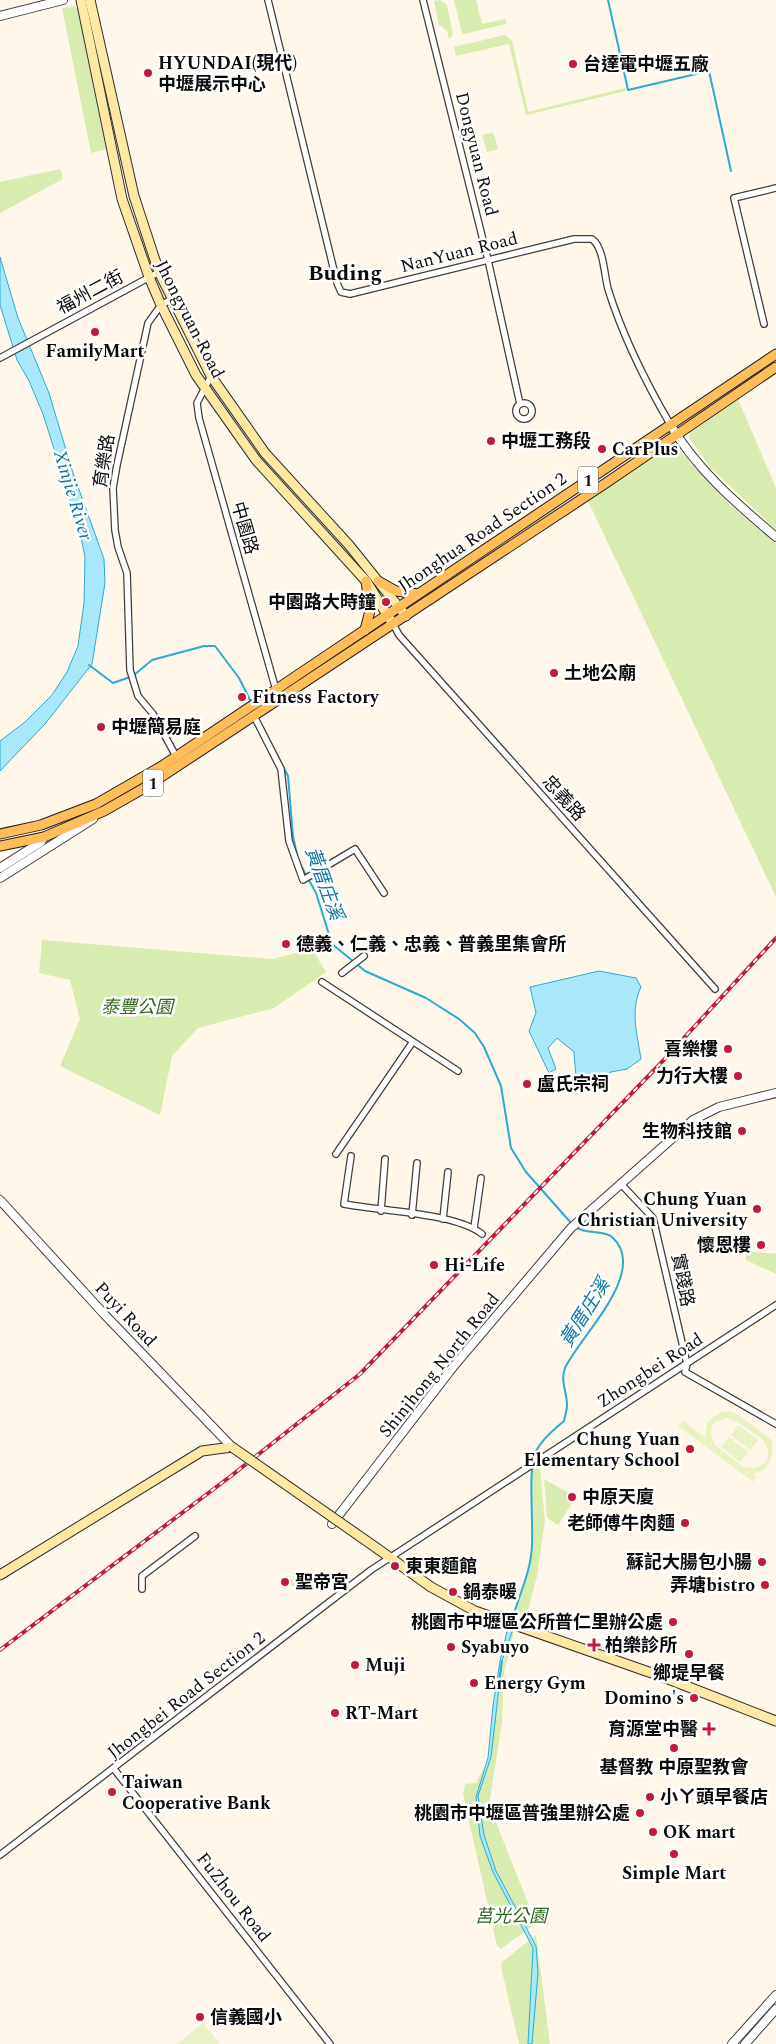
<svg xmlns="http://www.w3.org/2000/svg" width="776" height="2044" viewBox="0 0 776 2044" font-family="Spectral,'Noto Sans TC',serif">
<rect width="100%" height="100%" fill="#fff7e9"/>
<g fill="#d8ecb0">
<path d="M440,0L447,5L453,34L449,39L447,31L439,25L434,1Z"/>
<path d="M454,0H476L482,24L506,19V24L464,34L462,33Z"/>
<path d="M74,6L81,12L110,148L91,153L62,8Z"/>
<path d="M505,35L512,41L528,112L625,88L626,91L526,115L509,44L456,56L454,47Z"/>
<path d="M492,133L494,134L498,149L487,152L482,135Z"/>
<path d="M60,169L63,179L0,213V182Z"/>
<path d="M738,399L776,488V530L712,469L689,438L690,433Z"/>
<path d="M670,445L676,447L730,505L776,544V897L587,499Z"/>
<path d="M42,940L272,959L312,949L326,972L274,1008L198,1028L172,1056L160,1115L60,1066L80,1019L70,980L39,973Z"/>
<path d="M746,1251L776,1254V1274L746,1260Z"/>
<path d="M539,1459L545,1520L537,1576L525,1621L513,1617C522,1594 531,1570 532,1545C532,1517 530,1490 532,1463Z"/>
<path d="M544,1479L576,1497L558,1525L547,1518Z"/>
<path d="M293,1572L312,1573L307,1586H291L290,1580L294,1578Z"/>
<path d="M509,1630L514,1632L504,1673L502,1722L489,1805L536,1923L501,1949L497,1946L463,1794L465,1784L476,1783L487,1762H490L496,1705Z"/>
<path d="M536,1935L550,2044H519L501,1967L502,1962Z"/>
</g>
<g fill="#e9f2c3" fill-rule="evenodd">
<path d="M721,1412C724,1412 729,1411 732,1412C738,1414 767,1435 771,1440C776,1457 768,1471 753,1474L756,1477L753,1482L678,1426L683,1421L705,1437L707,1422ZM726,1418C734,1419 761,1436 765,1443C769,1449 769,1456 766,1462L756,1468L743,1467L714,1444L711,1432L712,1426L715,1422Z"/>
<path d="M738,1425L758,1440L750,1450L731,1435Z"/>
<path d="M729,1437L748,1452L740,1462L721,1447Z"/>
<path d="M203,2023L220,2044H177Z"/>
</g>
<g fill="#a9e8fa" stroke="#2babd6">
<path d="M0,257L18,318L49,393L72,470L104,559L105,583L92,664L45,724L0,771V741L25,722L52,695L67,672L78,646L84,603L85,557L80,532L43,414L29,381L17,360L0,305Z"/>
<path d="M599,971L636,978L641,987C630,1010 637,1034 641,1059L627,1069L611,1072L584,1090L576,1077L574,1052L557,1038L548,1048L556,1069L549,1073L529,1031L536,1013L530,987Z"/>
<path d="M508,1627L513,1629L502,1661L491,1757L478,1796L484,1835L496,1871L536,1946L538,1973L532,2044H528L533,1948L493,1872L480,1836L476,1797L488,1758L493,1705L500,1661Z"/>
</g>
<g fill="none" stroke-linecap="round" stroke-linejoin="round">
<g stroke="#2babd6" stroke-width="2">
<path d="M608,0L628,90L709,71L731,171"/>
<path d="M89,665L113,683L130,677"/>
<path d="M134,675L152,660L204,646H215L239,678L251,702"/>
<path d="M258,718L288,776L293,836L297,855"/>
<path d="M299,862L316,893L332,944L365,971L426,998L459,1019L475,1033L484,1047L501,1086L511,1148L526,1172L572,1224"/>
<path d="M532,1463C534,1446 552,1431 564,1421C565,1416 567,1410 567,1405C567,1393 560,1380 565,1368C580,1336 650,1271 612,1237C602,1229 585,1235 576,1227"/>
<path d="M512,1620C519,1595 531,1572 532,1545C533,1519 530,1494 532,1468"/>
<path d="M498,1689L502,1661"/>
</g>
<defs>
<g id="minor">
<path d="M268,0L337,283L341,292L350,294L574,239H592C604,248 604,274 608,289C623,337 645,381 670,424"/>
<path d="M423,0L488,260L520,404"/>
<path d="M172,299L161,305L148,323L117,465L113,488L115,530L118,547L127,573L130,670L138,696L153,714L177,758"/>
<path d="M764,324L734,198L776,188"/>
<path d="M0,358L159,272"/>
<path d="M211,376L197,403L199,418L276,690"/>
<circle cx="524" cy="411" r="8"/>
<path d="M393,624L399,635L715,989"/>
<path d="M254,716L281,769L289,841L303,880L355,849L384,893"/>
<path d="M342,973L364,956"/>
<path d="M322,982L458,1071"/>
<path d="M336,1154L412,1043"/>
<path d="M351,1156L344,1204C380,1211 456,1213 482,1234"/>
<path d="M621,1184L653,1218L687,1364L685,1372L776,1424"/>
<path d="M381,1211L385,1159"/>
<path d="M412,1215L417,1163"/>
<path d="M443,1219L448,1172"/>
<path d="M474,1228L481,1178"/>
<path d="M142,1589V1576L195,1536"/>
<path d="M114,1769L330,2044"/>
<path d="M0,1855L371,1570L776,1305"/>
</g>
<g id="tertiary">
<path d="M0,16L63,0"/>
<path d="M670,424C696,469 737,504 776,537"/>
<path d="M0,868L41,842L44,837"/>
<path d="M0,878L93,819"/>
<path d="M0,1200L104,1314L232,1447"/>
<path d="M332,1524L453,1367L571,1228L693,1120L719,1107L776,1093"/>
<path d="M732,2044L776,1995"/>
<path d="M745,2044L776,2009"/>
</g>
<g id="secondary">
<path d="M81,0L122,199L149,277L161,305L196,375L256,460L366,581L393,624"/>
<path d="M90,0L134,196L152,251L159,272L211,376L265,453L349,545L406,616"/>
<path d="M378,1549L431,1587L475,1611L663,1677L776,1721"/>
<path d="M0,1575L202,1451L232,1447"/>
</g>
<g id="primary">
<path d="M378,581L396,591L418,594"/>
<path d="M365,630L370,611L366,581"/>
<path d="M0,834L41,825L96,804L162,766L776,354"/>
<path d="M0,846L44,837L104,811L146,787L606,483L776,367"/>
</g>
</defs>
<use href="#minor" stroke="#3e3e3e" stroke-width="8"/>
<use href="#tertiary" stroke="#3e3e3e" stroke-width="10"/>
<use href="#secondary" stroke="#2d2d2d" stroke-width="11"/>
<use href="#primary" stroke="#1c1c1c" stroke-width="11"/>
<use href="#minor" stroke="#fff" stroke-width="5.5"/>
<use href="#tertiary" stroke="#fff" stroke-width="8"/>
<use href="#secondary" stroke="#ffe8a4" stroke-width="9"/>
<use href="#primary" stroke="#ffbe59" stroke-width="9"/>
<defs>
<path id="rail" d="M0,1650L231,1476L360,1374L660,1064L776,938"/>
</defs>
<use href="#rail" stroke="#c31a3b" stroke-width="4"/>
<use href="#rail" stroke="#fff" stroke-width="2" stroke-dasharray="5.5" stroke-linecap="butt"/>
<defs>
<path id="secondary-bridge" d="M232,1447L378,1549"/>
</defs>
<use href="#secondary-bridge" stroke="#2d2d2d" stroke-width="11" stroke-linecap="butt"/>
<use href="#secondary-bridge" stroke="#ffe8a4" stroke-width="9"/>
</g>
<g fill="#c31a3b" stroke="#fff" stroke-width="2">
<circle cx="573" cy="64" r="5"/>
<circle cx="148" cy="73" r="5"/>
<circle cx="95" cy="332" r="5"/>
<circle cx="491" cy="441" r="5"/>
<circle cx="602" cy="449" r="5"/>
<circle cx="386" cy="602" r="5"/>
<circle cx="554" cy="673" r="5"/>
<circle cx="242" cy="697" r="5"/>
<circle cx="101" cy="727" r="5"/>
<circle cx="286" cy="944" r="5"/>
<circle cx="728" cy="1049" r="5"/>
<circle cx="738" cy="1076" r="5"/>
<circle cx="527" cy="1084" r="5"/>
<circle cx="742" cy="1131" r="5"/>
<circle cx="757" cy="1209" r="5"/>
<circle cx="761" cy="1245" r="5"/>
<circle cx="434" cy="1265" r="5"/>
<circle cx="690" cy="1449" r="5"/>
<circle cx="572" cy="1497" r="5"/>
<circle cx="685" cy="1523" r="5"/>
<circle cx="762" cy="1562" r="5"/>
<circle cx="395" cy="1566" r="5"/>
<circle cx="285" cy="1582" r="5"/>
<circle cx="765" cy="1585" r="5"/>
<circle cx="453" cy="1592" r="5"/>
<circle cx="673" cy="1622" r="5"/>
<path d="M591.5 1637.5h5v5h5v5h-5v5h-5v-5h-5v-5h5z"/>
<circle cx="451" cy="1647" r="5"/>
<circle cx="689" cy="1654" r="5"/>
<circle cx="355" cy="1665" r="5"/>
<circle cx="474" cy="1683" r="5"/>
<circle cx="694" cy="1698" r="5"/>
<circle cx="335" cy="1713" r="5"/>
<path d="M706.5 1721.5h5v5h5v5h-5v5h-5v-5h-5v-5h5z"/>
<circle cx="674" cy="1748" r="5"/>
<circle cx="112" cy="1792" r="5"/>
<circle cx="650" cy="1797" r="5"/>
<circle cx="640" cy="1813" r="5"/>
<circle cx="653" cy="1832" r="5"/>
<circle cx="674" cy="1854" r="5"/>
<circle cx="200" cy="2017" r="5"/>
</g>
<g text-anchor="middle" stroke-width="5" stroke-linejoin="round" paint-order="stroke">
<g fill="#fff" stroke="#545454" stroke-width="1">
<rect x="578" y="466.5" width="20" height="27" rx="4"/>
<rect x="143" y="769.5" width="20" height="27" rx="4"/>
</g>
<g font-size="16" font-weight="bold" fill="#0b0b0b">
<text x="588" y="486">1</text>
<text x="153" y="789">1</text>
</g>
<g font-size="18" font-weight="bold" fill="#0b0b0b" stroke="#fff" text-anchor="start">
<text x="158" y="69">HYUNDAI(現代)<tspan x="158" dy="21">中壢展示中心</tspan></text>
<text x="583" y="70">台達電中壢五廠</text>
<text x="95" y="357" text-anchor="middle">FamilyMart</text>
<text x="501" y="447">中壢工務段</text>
<text x="612" y="455">CarPlus</text>
<text x="376" y="608" text-anchor="end">中園路大時鐘</text>
<text x="564" y="679">土地公廟</text>
<text x="252" y="703">Fitness Factory</text>
<text x="111" y="733">中壢簡易庭</text>
<text x="296" y="950">德義、仁義、忠義、普義里集會所</text>
<text x="718" y="1055" text-anchor="end">喜樂樓</text>
<text x="728" y="1082" text-anchor="end">力行大樓</text>
<text x="537" y="1090">盧氏宗祠</text>
<text x="732" y="1137" text-anchor="end">生物科技館</text>
<text x="747" y="1205" text-anchor="end">Chung Yuan<tspan x="747" dy="21">Christian University</tspan></text>
<text x="751" y="1251" text-anchor="end">懷恩樓</text>
<text x="444" y="1271">Hi-Life</text>
<text x="680" y="1445" text-anchor="end">Chung Yuan<tspan x="680" dy="21">Elementary School</tspan></text>
<text x="582" y="1503">中原天廈</text>
<text x="675" y="1529" text-anchor="end">老師傅牛肉麵</text>
<text x="752" y="1568" text-anchor="end">蘇記大腸包小腸</text>
<text x="405" y="1572">東東麵館</text>
<text x="295" y="1588">聖帝宮</text>
<text x="755" y="1591" text-anchor="end">弄塘bistro</text>
<text x="463" y="1598">鍋泰暖</text>
<text x="663" y="1628" text-anchor="end">桃園市中壢區公所普仁里辦公處</text>
<text x="605" y="1651">柏樂診所</text>
<text x="461" y="1653">Syabuyo</text>
<text x="365" y="1671">Muji</text>
<text x="689" y="1679" text-anchor="middle">鄉堤早餐</text>
<text x="484" y="1689">Energy Gym</text>
<text x="684" y="1704" text-anchor="end">Domino's</text>
<text x="345" y="1719">RT-Mart</text>
<text x="698" y="1735" text-anchor="end">育源堂中醫</text>
<text x="674" y="1773" text-anchor="middle">基督教 中原聖教會</text>
<text x="122" y="1788">Taiwan<tspan x="122" dy="21">Cooperative Bank</tspan></text>
<text x="660" y="1803">小ㄚ頭早餐店</text>
<text x="630" y="1819" text-anchor="end">桃園市中壢區普強里辦公處</text>
<text x="663" y="1838">OK mart</text>
<text x="674" y="1879" text-anchor="middle">Simple Mart</text>
<text x="210" y="2023">信義國小</text>
</g>
<g font-size="18" fill="#0b0b0b" stroke="#fff">
<text transform="translate(477 154) rotate(76)" y="6">Dongyuan Road</text>
<text transform="translate(459 252) rotate(-14)" y="6">NanYuan Road</text>
<text transform="translate(90 292) rotate(-28)" y="6">福州二街</text>
<text transform="translate(190 319) rotate(63)" y="6">Jhongyuan Road</text>
<text transform="translate(104 461) rotate(-81)" y="6">育樂路</text>
<text transform="translate(245 528) rotate(74)" y="6">中園路</text>
<text transform="translate(482 532) rotate(-34)" y="6">Jhonghua Road Section 2</text>
<text transform="translate(564 798) rotate(48)" y="6">忠義路</text>
<text transform="translate(683 1280) rotate(79)" y="6">實踐路</text>
<text transform="translate(126 1314) rotate(47)" y="6">Puyi Road</text>
<text transform="translate(439 1365) rotate(-51)" y="6">Shinjhong North Road</text>
<text transform="translate(650 1370) rotate(-33)" y="6">Zhongbei Road</text>
<text transform="translate(186 1695) rotate(-38)" y="6">Jhongbei Road Section 2</text>
<text transform="translate(234 1897) rotate(52)" y="6">FuZhou Road</text>
</g>
<g font-size="18" font-style="italic" fill="#336618" stroke="#fff">
<text x="137" y="1013">泰豐公園</text>
<text x="511" y="1922">莒光公園</text>
</g>
<g font-size="19" font-style="italic" fill="#0d78a4" stroke="#fff">
<text transform="translate(74 495) rotate(73)" y="7">Xinjie River</text>
<text transform="translate(325 883) rotate(70)" y="7">黃厝庄溪</text>
<text transform="translate(584 1312) rotate(-58)" y="7">黃厝庄溪</text>
</g>
<g font-size="22" font-weight="bold" fill="#0b0b0b" stroke="#fff">
<text x="345" y="280">Buding</text>
</g>
</g>
</svg>
